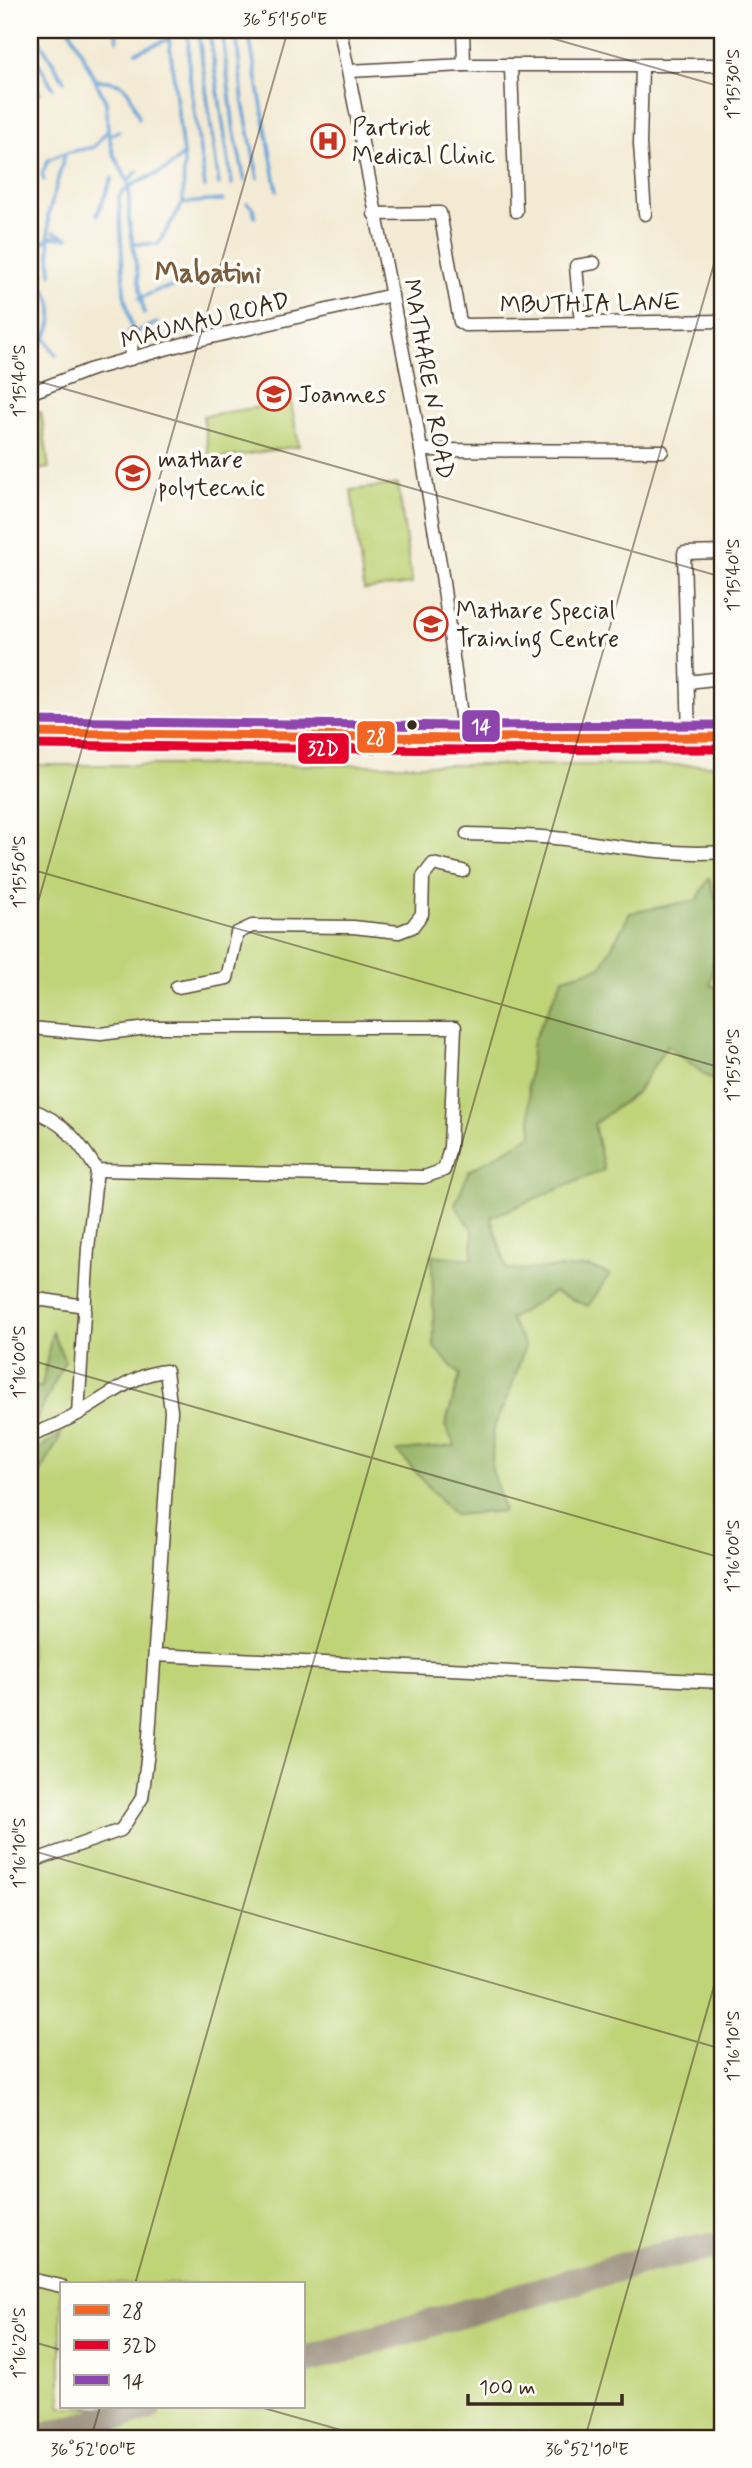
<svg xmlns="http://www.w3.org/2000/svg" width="752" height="2468" viewBox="0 0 752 2468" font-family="Mynerve,sans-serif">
<rect width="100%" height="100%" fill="#fdfcf7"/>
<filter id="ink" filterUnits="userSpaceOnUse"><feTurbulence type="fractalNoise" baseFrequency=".0143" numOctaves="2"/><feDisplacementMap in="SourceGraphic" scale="14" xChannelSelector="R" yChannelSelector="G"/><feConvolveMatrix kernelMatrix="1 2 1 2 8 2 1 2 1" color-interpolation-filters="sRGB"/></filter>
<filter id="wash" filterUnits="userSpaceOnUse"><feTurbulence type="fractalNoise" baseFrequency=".00686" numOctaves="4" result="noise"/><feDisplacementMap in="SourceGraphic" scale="28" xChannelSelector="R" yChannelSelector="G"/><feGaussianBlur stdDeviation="1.57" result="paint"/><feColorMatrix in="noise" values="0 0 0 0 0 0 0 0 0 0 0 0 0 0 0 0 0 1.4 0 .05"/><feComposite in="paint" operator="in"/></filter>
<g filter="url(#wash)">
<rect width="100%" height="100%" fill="#f3ead3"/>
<g fill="#bfd377" stroke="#7d7e4a" stroke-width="2" fill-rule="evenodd">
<path d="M291,402L299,446L210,460L203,416Z"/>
<path d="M41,412L49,468L30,471V414Z"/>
<path d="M398,484L412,584L364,590L351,490Z"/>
<path d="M30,765H722V2438H30ZM61,2284H303V2407H61Z"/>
</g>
<g fill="#97b568" stroke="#697043" stroke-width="2">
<path d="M709,878L721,914L710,985L722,989V1084L706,1076L667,1045L637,1092L594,1124L604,1170L491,1217L507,1270L589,1267L610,1274L588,1306L554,1292L510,1319L525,1346L512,1386L493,1430L492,1469L504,1511L454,1515L397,1451L455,1446L445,1426L460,1375L434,1347L432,1255L472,1259L473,1231L455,1205L469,1171L532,1135L528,1086L533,1041L563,978L601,967L630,913L697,900Z"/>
<path d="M52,1332L65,1361L30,1433V1387H42Z"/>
<path d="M62,1433L41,1472L30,1473V1455Z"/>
</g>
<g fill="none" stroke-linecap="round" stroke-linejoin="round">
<g stroke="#65a2d6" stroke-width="3.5">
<path d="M33,30L64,81"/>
<path d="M116,30L117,40"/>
<path d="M188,30L189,71L205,187"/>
<path d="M198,30L219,185"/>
<path d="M209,30L232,184"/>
<path d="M222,30L234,131L245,181"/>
<path d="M236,30L243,103L258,178"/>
<path d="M248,30L277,190"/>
<path d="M30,48L53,88"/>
<path d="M136,52L169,39"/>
<path d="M30,78L40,93"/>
<path d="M95,80C129,81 128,89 139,118"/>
<path d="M108,130L113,153L129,184V220L144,314"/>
<path d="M109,135L119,131"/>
<path d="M44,180L42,174L48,160L64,153"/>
<path d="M127,181L138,171"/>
<path d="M183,203L223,200"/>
<path d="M247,203L253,208L255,217"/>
<path d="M97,215L112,178"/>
<path d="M48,237L68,238L54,232"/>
<path d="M134,244H158L183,203L184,163L168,30"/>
<path d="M30,248L47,240"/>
<path d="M51,274L48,216L65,153L94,147L108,130L106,102L70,30"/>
<path d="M30,276C52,288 59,315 45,338L56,355"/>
<path d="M32,276L44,272"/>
<path d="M139,299L158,290L192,283"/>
<path d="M157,323L133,333L124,293L119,196C138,174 161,181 182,155"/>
<path d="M30,356L45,338"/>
<path d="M35,395L46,398"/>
</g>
<g stroke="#978a78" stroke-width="28">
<path d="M303,2361L648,2259L710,2247L722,2249"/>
<path d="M41,2438L148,2407"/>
</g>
</g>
</g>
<g filter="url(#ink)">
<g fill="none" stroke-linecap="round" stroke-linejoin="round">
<defs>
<g id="minor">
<path d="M340,30L415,414L442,575L464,738"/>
<path d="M463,30L464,65"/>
<path d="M642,66L640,144L645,214"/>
<path d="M511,67L516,211"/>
<path d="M349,71L464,65H722"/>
<path d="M374,214L440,213L460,322L465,325L722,321"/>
<path d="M581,324L576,266L594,263"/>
<path d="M130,359L133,333"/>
<path d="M30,393L89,370L194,341L392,295"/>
<path d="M421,450L662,451"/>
<path d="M688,682L722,678"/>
<path d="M689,738L684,553L722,552"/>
<path d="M467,834C500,835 533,835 565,839C618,846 669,856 722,852"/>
<path d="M177,987L227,978L237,933L252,926L353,927L399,932L412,927L422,914L423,877L433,864L463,871"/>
<path d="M30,1028L101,1034L154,1027H455L450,1147L444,1170L424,1177L97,1170C79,1141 63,1121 30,1109"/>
<path d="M30,1298L85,1306"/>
<path d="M78,1414L88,1248L97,1170"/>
<path d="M30,1435C47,1429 65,1422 81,1412C107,1397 136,1373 166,1371L171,1411L148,1752L142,1798L121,1830L30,1862"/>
<path d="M155,1655L722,1682"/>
<path d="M30,2279L61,2286"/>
</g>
<path id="secondary" d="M30,733L464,738L722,737"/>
</defs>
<use href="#minor" stroke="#574739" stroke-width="15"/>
<use href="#secondary" stroke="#574739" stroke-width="18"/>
<use href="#minor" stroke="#fff" stroke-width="12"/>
<use href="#secondary" stroke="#fff" stroke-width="16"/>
<defs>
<path id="bus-1" d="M30,733L464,738L722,737"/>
<path id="bus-2" d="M30,745L464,750L722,749"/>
<path id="bus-3" d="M30,721L464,726L722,725"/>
</defs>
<use href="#bus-1" stroke="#fdfcf7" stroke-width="14"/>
<use href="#bus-2" stroke="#fdfcf7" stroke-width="14"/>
<use href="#bus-3" stroke="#fdfcf7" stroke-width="14"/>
<use href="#bus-1" stroke="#f26522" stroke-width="9"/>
<use href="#bus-2" stroke="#e4002b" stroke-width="9"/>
<use href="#bus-3" stroke="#8e44ad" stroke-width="9"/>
</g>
</g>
<path fill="none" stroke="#3b2a1e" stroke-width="2" stroke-opacity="0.45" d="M523,30L722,87M30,379L722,577M30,869L722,1068M30,930L288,30M30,1360L722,1558M30,1850L722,2049M135,2284L722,236M30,2341L61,2350M260,2407L369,2438M91,2438L100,2407M585,2438L722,1958"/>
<defs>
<symbol id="hospital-ring" viewBox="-11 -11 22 22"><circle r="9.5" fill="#fdfcf7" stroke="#c8321e" stroke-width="1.5"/><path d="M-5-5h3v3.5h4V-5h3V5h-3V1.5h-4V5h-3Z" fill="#c8321e"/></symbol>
<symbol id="university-ring" viewBox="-11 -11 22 22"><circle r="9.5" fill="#fdfcf7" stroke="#c8321e" stroke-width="1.5"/><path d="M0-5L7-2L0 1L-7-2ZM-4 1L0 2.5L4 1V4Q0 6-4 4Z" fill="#c8321e"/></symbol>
</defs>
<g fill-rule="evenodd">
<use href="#hospital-ring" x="309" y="122" width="38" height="38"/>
<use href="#university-ring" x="255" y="375" width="38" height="38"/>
<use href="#university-ring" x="114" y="454" width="38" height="38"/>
<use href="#university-ring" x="412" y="605" width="38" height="38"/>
</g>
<circle fill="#3b2a1e" stroke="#fdfcf7" stroke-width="2.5" cx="412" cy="725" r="6"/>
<g text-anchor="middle" stroke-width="7" stroke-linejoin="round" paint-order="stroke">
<g font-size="24" fill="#3b2a1e" stroke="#fdfcf7" text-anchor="start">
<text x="352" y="135">Partriot<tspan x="352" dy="28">Medical Clinic</tspan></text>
<text x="298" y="402">Joannes</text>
<text x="158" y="467">mathare<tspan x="158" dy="28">polytecnic</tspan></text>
<text x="456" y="618">Mathare Special<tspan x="456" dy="28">Training Centre</tspan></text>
</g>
<g font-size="24" fill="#3b2a1e" stroke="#fdfcf7">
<text transform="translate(590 303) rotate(-1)" y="8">MBUTHIA LANE</text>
<text transform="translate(205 320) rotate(-14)" y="8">MAUMAU ROAD</text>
<text transform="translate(429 379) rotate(80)" y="8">MATHARE N ROAD</text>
</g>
<g font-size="28" font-weight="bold" fill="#785c3d" stroke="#fdfcf7">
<text x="208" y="282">Mabatini</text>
</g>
</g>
<g stroke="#fdfcf7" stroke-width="2.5">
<rect x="461" y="709" width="40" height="34" rx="7" fill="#8e44ad"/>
<rect x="356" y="720" width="40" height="34" rx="7" fill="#f26522"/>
<rect x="297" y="732" width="53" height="33" rx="7" fill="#e4002b"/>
</g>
<g font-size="19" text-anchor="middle" font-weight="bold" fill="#fff">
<text x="481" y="733">14</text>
<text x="376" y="744">28</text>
<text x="323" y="755">32D</text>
</g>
<rect width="752" height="2468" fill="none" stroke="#fdfcf7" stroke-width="77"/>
<rect x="60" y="2282" width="245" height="126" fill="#fdfcf7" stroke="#afa8a0" stroke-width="2"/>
<rect x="74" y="2305" width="35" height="10" fill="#f26522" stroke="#afa8a0" stroke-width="2"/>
<text x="122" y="2318" font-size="21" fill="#3b2a1e">28</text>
<rect x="74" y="2340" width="35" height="10" fill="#e4002b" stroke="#afa8a0" stroke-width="2"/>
<text x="122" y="2352" font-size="21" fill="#3b2a1e">32D</text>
<rect x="74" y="2375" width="35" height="10" fill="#8e44ad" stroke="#afa8a0" stroke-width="2"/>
<text x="122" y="2388" font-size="21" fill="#3b2a1e">14</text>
<path d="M468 2394v10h154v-10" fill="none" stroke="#3b2a1e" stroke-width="3.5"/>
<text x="479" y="2394" font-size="21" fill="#3b2a1e" stroke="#fdfcf7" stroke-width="5" paint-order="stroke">100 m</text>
<rect x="38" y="38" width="676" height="2392" fill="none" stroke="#3b2a1e" stroke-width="2.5"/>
<g font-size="18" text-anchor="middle" fill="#3b2a1e">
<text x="285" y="25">36°51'50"E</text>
<text transform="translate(733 84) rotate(-90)" y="6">1°15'30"S</text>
<text transform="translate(19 381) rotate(-90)" y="6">1°15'40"S</text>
<text transform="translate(733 575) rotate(-90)" y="6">1°15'40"S</text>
<text transform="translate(19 872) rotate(-90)" y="6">1°15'50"S</text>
<text transform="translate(733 1065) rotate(-90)" y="6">1°15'50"S</text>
<text transform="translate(19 1362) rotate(-90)" y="6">1°16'00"S</text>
<text transform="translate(733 1556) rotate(-90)" y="6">1°16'00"S</text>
<text transform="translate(19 1853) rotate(-90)" y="6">1°16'10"S</text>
<text transform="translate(733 2046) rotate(-90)" y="6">1°16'10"S</text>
<text transform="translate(19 2343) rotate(-90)" y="6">1°16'20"S</text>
<text x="93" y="2455">36°52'00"E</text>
<text x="587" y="2455">36°52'10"E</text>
</g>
</svg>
